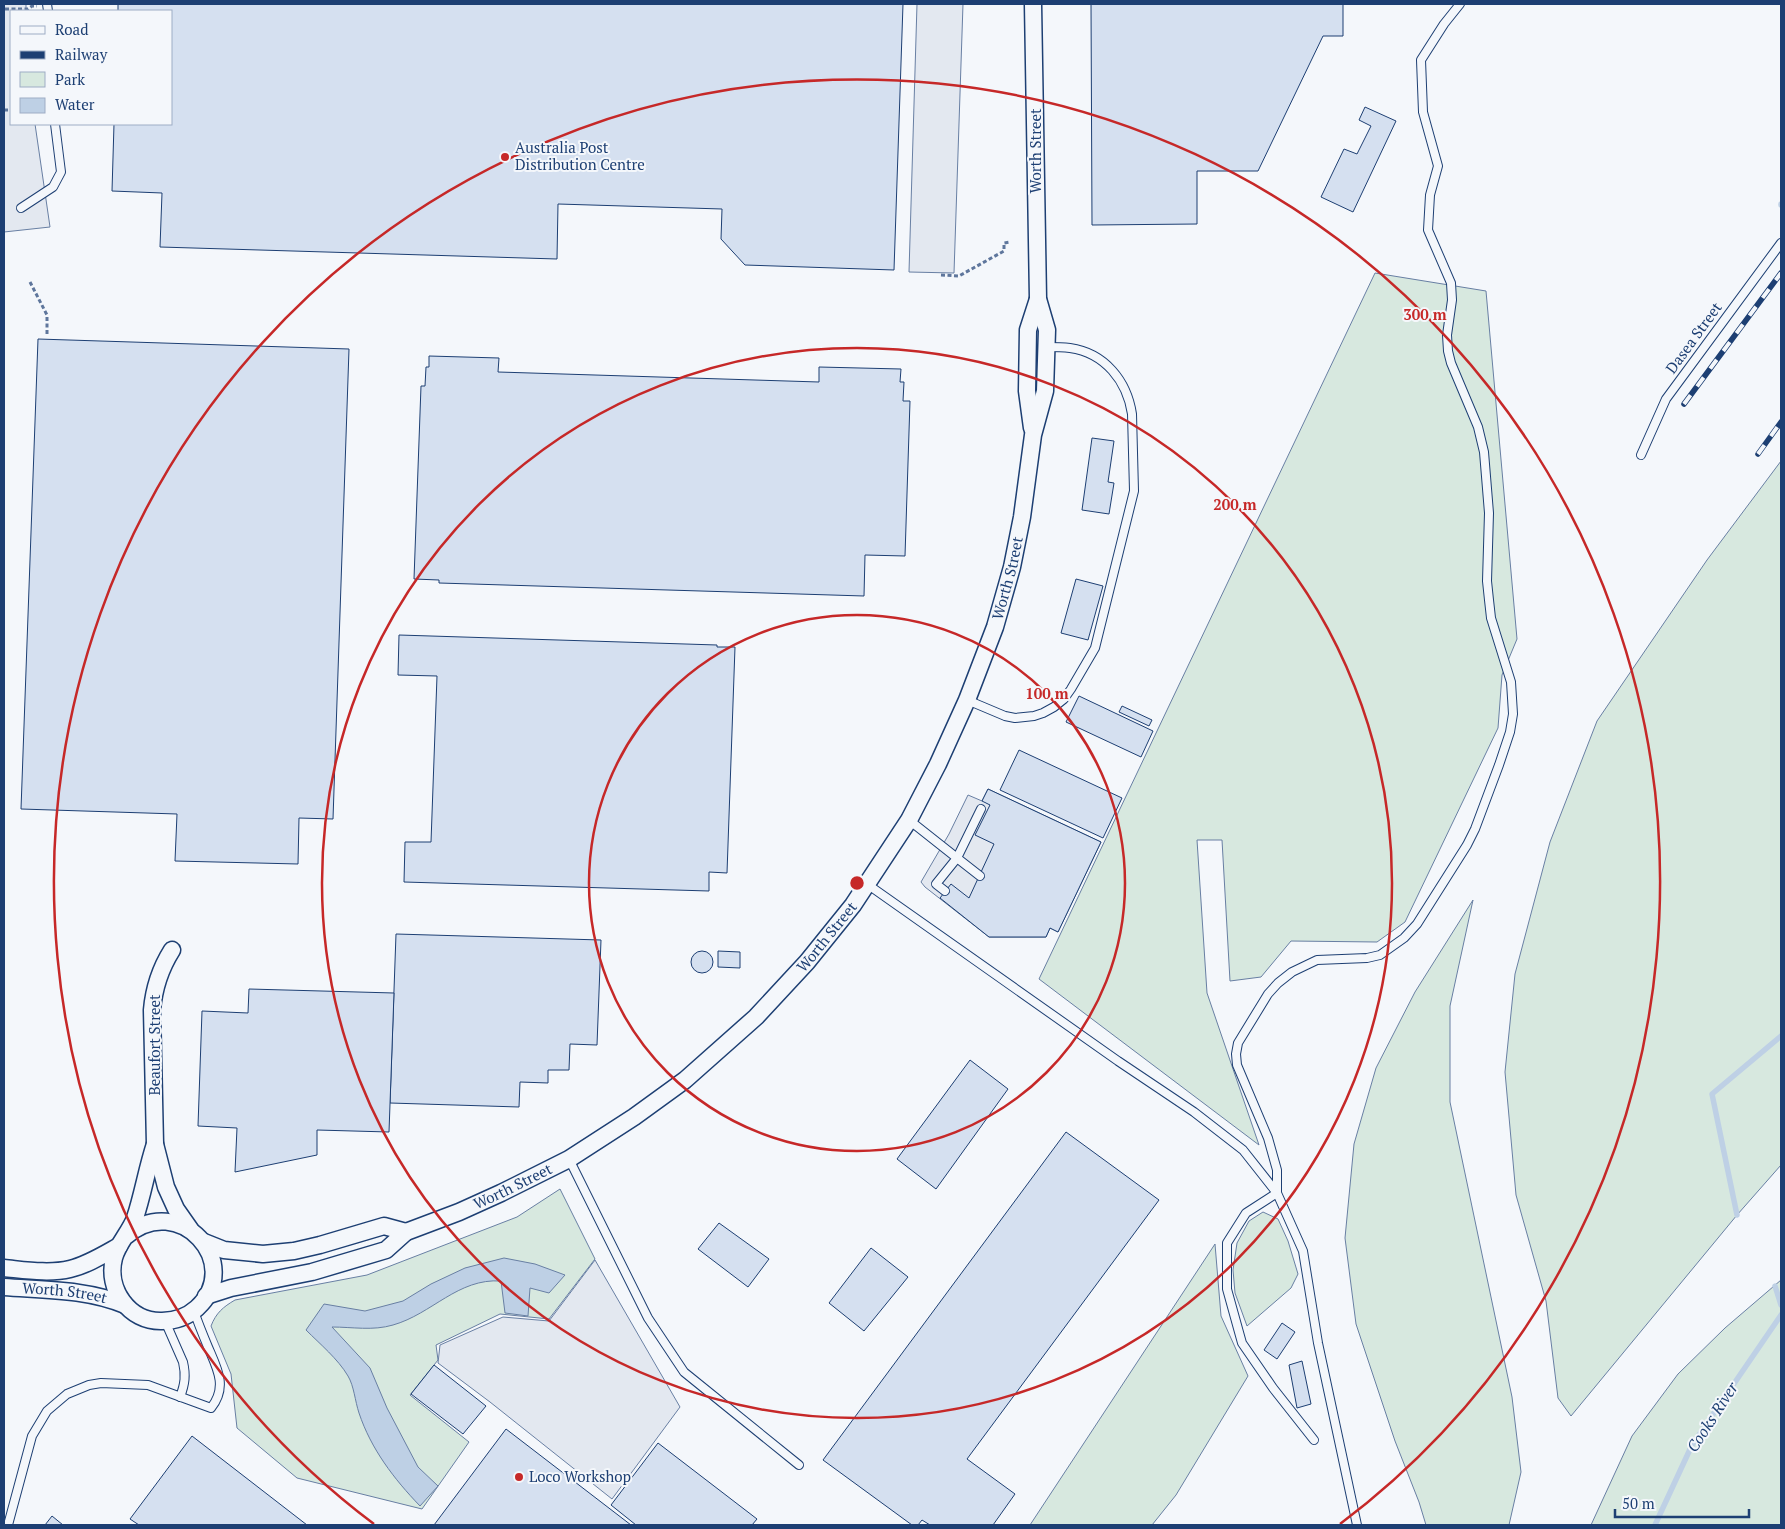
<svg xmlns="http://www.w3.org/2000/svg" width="1785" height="1529" viewBox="0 0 1785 1529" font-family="'PT Serif',serif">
<rect width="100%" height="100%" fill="#f4f7fb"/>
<g fill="#d7e8df" stroke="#687fa3">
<path d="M1375,273L1486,291L1517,639L1502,675L1498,728L1405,922L1377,942L1291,941L1261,977L1230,981L1222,840H1197L1207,993L1259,1145L1039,979Z"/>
<path d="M1781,461V1165L1737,1215L1571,1416L1558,1398L1546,1301L1516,1195L1505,1072L1515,974L1550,842L1597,721L1707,560Z"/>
<path d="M1473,900L1450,1006V1102L1512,1397L1521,1472L1509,1525H1426L1419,1502L1395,1441L1356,1324L1345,1238L1354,1144L1376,1068L1415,992Z"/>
<path d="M560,1189L595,1259L549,1319L500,1314L436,1345L438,1360L410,1395L469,1442L422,1509L297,1478L237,1428L231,1374L211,1326C216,1313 223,1307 235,1300L367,1275L517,1217Z"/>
<path d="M1263,1212L1278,1219L1288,1241L1298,1274L1291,1288L1247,1326L1235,1293L1233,1270L1237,1243L1249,1221Z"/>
<path d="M1215,1244L1221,1316L1248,1376L1176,1495L1152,1525H1030Z"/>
<path d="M1781,1280V1525H1591L1632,1436L1678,1374L1725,1328Z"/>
</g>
<g fill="#e3e8f0" stroke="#687fa3">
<path d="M4,4H26V11H11V124H35L50,227L4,232Z"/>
<path d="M917,4H963L954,273L909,272Z"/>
<path d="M988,789L1101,842L1058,932L1050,928L1046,937H989L925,887L921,882L949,834L968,795L982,801Z"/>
<path d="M595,1260L680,1407L612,1499L490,1402L438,1363L440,1345L503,1317L549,1321Z"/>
</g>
<path fill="#bed0e5" stroke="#687fa3" d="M504,1258L535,1264L565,1275L549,1293L530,1288L528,1316L505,1313L501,1281C458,1278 432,1314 393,1325C373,1331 352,1327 332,1327L370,1368L387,1408L418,1467L438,1486L420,1506C394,1479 371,1449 359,1413C355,1401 354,1386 348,1376C338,1359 320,1344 306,1330L324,1304L365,1311L403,1301L431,1284L465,1268Z"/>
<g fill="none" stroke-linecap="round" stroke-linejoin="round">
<g stroke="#bed0e5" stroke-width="5.5">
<path d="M1781,205V204"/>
<path d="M1737,1215L1712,1094L1781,1036"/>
<path d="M1775,1286L1781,1305"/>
<path d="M1655,1525L1692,1445L1781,1315"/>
</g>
</g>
<g fill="#d5e0f0" stroke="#1d3f73">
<path d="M118,4H903L894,270L745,265L721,239L722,209L558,204L557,259L160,247L162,193L112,191L114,124H171V11H118Z"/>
<path d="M1091,4H1343V36H1323L1258,171H1197V224L1092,225Z"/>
<path d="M1365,107L1396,121L1353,212L1321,197L1344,149L1357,154L1371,126L1359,120Z"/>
<path d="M38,339L349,349L333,819L299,818L298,864L175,861L177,814L21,809Z"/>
<path d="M429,356L499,358L498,372L819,382V367L901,369L900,382H904L903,401H910L905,556L865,555L864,596L439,583V580L414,579L421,386H425L426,367H429Z"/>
<path d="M1092,438L1114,441L1108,482L1114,483L1109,514L1082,510Z"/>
<path d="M1076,579L1103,586L1088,640L1061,633Z"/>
<path d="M399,635L717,645V647H735L727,873L709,872V891L404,882L405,842H431L437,676L398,675Z"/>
<path d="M1079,696L1153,731L1141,757L1066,722Z"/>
<path d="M1122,706L1152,720L1149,726L1119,712Z"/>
<path d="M1019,750L1122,798L1103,838L1000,790Z"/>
<path d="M988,789L1101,842L1058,932L1050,928L1046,937H989L940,898L951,884L969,898L994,844L975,835L990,805L982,801Z"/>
<path d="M396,934L601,940L597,1045L570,1044L569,1070H548V1083L520,1082L519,1107L390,1103Z"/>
<circle cx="702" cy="962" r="11"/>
<path d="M718,951L740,952V968L718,967Z"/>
<path d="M249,989L394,993L389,1132L317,1130V1155L235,1172L237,1128L198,1126L202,1011L248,1013Z"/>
<path d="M970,1060L1008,1089L936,1189L897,1159Z"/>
<path d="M1066,1132L1159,1200L967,1459L1015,1494L993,1525H930L922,1520L918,1525H912L823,1460Z"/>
<path d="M719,1223L769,1259L748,1287L698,1249Z"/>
<path d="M871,1248L908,1277L864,1331L829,1303Z"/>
<path d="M1282,1323L1295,1332L1277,1359L1264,1350Z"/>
<path d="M1302,1361L1311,1404L1297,1408L1289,1365Z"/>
<path d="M434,1365L486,1406L463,1434L411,1394Z"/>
<path d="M506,1429L631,1525H434Z"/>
<path d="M192,1436L307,1525H139L130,1519Z"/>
<path d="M658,1443L757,1519L752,1525H636L611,1505Z"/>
<path d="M52,1516L63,1525H45Z"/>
</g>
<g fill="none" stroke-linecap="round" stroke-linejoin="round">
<defs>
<g id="service">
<path d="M47,4L48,11"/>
<path d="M21,208L53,187L61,172L55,124"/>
<path d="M1641,455L1666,399L1781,243"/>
<path d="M967,700L1005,716L1015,718L1034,716L1043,713L1054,707L1064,699L1071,689L1095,648L1134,491L1132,414C1127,381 1105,353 1070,348C1062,347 1054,347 1046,347"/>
<path d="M909,820L957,858L936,884L945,891"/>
<path d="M980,876L957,858L981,809"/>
<path d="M867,884L1118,1061L1194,1112L1243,1150L1277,1193L1303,1251L1318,1343L1357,1525"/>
<path d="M569,1159L648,1318L684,1372L799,1465"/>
<path d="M165,1321L183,1362C186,1375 185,1384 180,1397"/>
<path d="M1314,1440L1273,1388L1242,1343L1227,1289V1243L1246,1213L1277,1193V1170L1268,1138L1237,1065L1236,1054L1238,1043L1268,994L1278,983L1292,972L1317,960L1367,958L1380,955L1404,938L1417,924L1467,845L1475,829L1499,765L1510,732L1513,714L1511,682L1491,618L1489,600L1487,581L1489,513L1484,452L1478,427L1451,363L1448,351L1447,335L1452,300L1451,283L1428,230L1430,195L1438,166L1423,112L1421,60L1444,24L1460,4"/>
<path d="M8,1525L32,1436L47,1411L67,1394L89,1385L101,1383L148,1385L211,1408C228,1387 217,1368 208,1347C203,1335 198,1323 194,1311"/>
</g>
<g id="minor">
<path d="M1032,428L1027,391L1028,330L1038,299"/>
<path d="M172,950C160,969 154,987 152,1010L155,1144L166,1187L176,1209L190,1229"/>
<path d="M126,1236C179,1190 245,1264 197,1308C187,1317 175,1321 162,1321C129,1322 106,1289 114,1258C118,1243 130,1232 135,1218C143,1194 147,1168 155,1144"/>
<path d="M204,1242L224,1250L263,1254L294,1251L320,1245L384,1226L406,1232"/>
<path d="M4,1268C25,1270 49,1274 70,1269C87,1265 103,1255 119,1246"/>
<path id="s1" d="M4,1287C44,1290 87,1289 125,1305"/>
<path id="s2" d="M206,1296L231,1288L312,1272L386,1250L406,1232L459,1212L501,1193L569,1159L634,1117L685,1080L756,1017L807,962L853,905L909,820L938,764L967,700L995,627L1012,567L1022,517L1033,435L1045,391L1047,330L1038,299L1033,4"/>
</g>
</defs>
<use href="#service" stroke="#1d3f73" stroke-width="10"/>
<use href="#minor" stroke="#1d3f73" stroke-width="19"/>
<g stroke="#5e769c" stroke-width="3" stroke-dasharray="4 2.5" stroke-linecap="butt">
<path d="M5,9H28L32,6H37"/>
<path d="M4,110H11"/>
<path d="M941,275L959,276L1004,251V243L1010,242"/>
<path d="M30,282L47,315V335"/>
</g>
<use href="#service" stroke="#f4f7fb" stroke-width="8"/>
<use href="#minor" stroke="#f4f7fb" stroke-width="16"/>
<defs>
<g id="rail">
<path d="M1684,404L1781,273"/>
<path d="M1758,454L1781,422"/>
</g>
</defs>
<use href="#rail" stroke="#1d3f73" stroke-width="5.5"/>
<use href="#rail" stroke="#f4f7fb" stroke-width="4" stroke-dasharray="11" stroke-linecap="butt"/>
</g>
<g fill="none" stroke="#c62828" stroke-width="2.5">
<circle cx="857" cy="883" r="268"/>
<circle cx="857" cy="883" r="535"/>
<path d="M374 1524A803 803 0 1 1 1340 1524"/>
</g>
<g fill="#c62828" stroke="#f4f7fb" stroke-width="2">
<circle cx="505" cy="157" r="5"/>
<circle cx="519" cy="1477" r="5"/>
</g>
<g text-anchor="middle" stroke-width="4" stroke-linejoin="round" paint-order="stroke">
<g font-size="15" fill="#1d3f73" stroke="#f4f7fb" text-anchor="start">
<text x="515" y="153">Australia Post<tspan x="515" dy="17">Distribution Centre</tspan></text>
<text x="529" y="1482">Loco Workshop</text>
</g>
<g font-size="15" fill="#1d3f73" stroke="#f4f7fb">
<text transform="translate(1036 151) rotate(-90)" y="5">Worth Street</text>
<text transform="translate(1694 338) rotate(-54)" y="5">Dasea Street</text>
<text dy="5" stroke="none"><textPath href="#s2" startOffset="1139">Worth Street</textPath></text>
<text dy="5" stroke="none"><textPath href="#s2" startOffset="734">Worth Street</textPath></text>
<text transform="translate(155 1045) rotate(-90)" y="5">Beaufort Street</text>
<text dy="5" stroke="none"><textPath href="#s2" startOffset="329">Worth Street</textPath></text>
<text dy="5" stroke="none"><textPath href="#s1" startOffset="61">Worth Street</textPath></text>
</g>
<g font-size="16" font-style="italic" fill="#1d3f73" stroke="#f4f7fb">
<text transform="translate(1712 1417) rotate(-57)" y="6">Cooks River</text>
</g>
</g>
<circle cx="857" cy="883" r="8" fill="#c62828" stroke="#f4f7fb" stroke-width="2.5"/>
<g font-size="15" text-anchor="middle" font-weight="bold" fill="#c62828" stroke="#f4f7fb" stroke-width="4" stroke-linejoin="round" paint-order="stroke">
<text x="1425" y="320">300 m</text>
<text x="1235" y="510">200 m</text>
<text x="1047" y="699">100 m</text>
</g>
<rect width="1785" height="1529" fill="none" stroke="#1d3f73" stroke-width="10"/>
<rect x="10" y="10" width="162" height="115" fill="#f4f7fb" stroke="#9eadc5"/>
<rect x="20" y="26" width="25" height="8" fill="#f4f7fb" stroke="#9eadc5"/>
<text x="55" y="35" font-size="15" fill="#1d3f73">Road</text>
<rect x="20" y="51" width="25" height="8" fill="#1d3f73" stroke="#9eadc5"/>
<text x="55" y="60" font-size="15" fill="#1d3f73">Railway</text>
<rect x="20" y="72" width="25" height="15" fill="#d7e8df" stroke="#9eadc5"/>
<text x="55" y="85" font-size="15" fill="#1d3f73">Park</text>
<rect x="20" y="98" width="25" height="15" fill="#bed0e5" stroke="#9eadc5"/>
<text x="55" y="110" font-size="15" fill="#1d3f73">Water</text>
<path d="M1615 1509v8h134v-8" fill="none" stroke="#1d3f73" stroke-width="2.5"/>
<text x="1622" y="1509" font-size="15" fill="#1d3f73" stroke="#f4f7fb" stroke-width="4" paint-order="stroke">50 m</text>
</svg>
